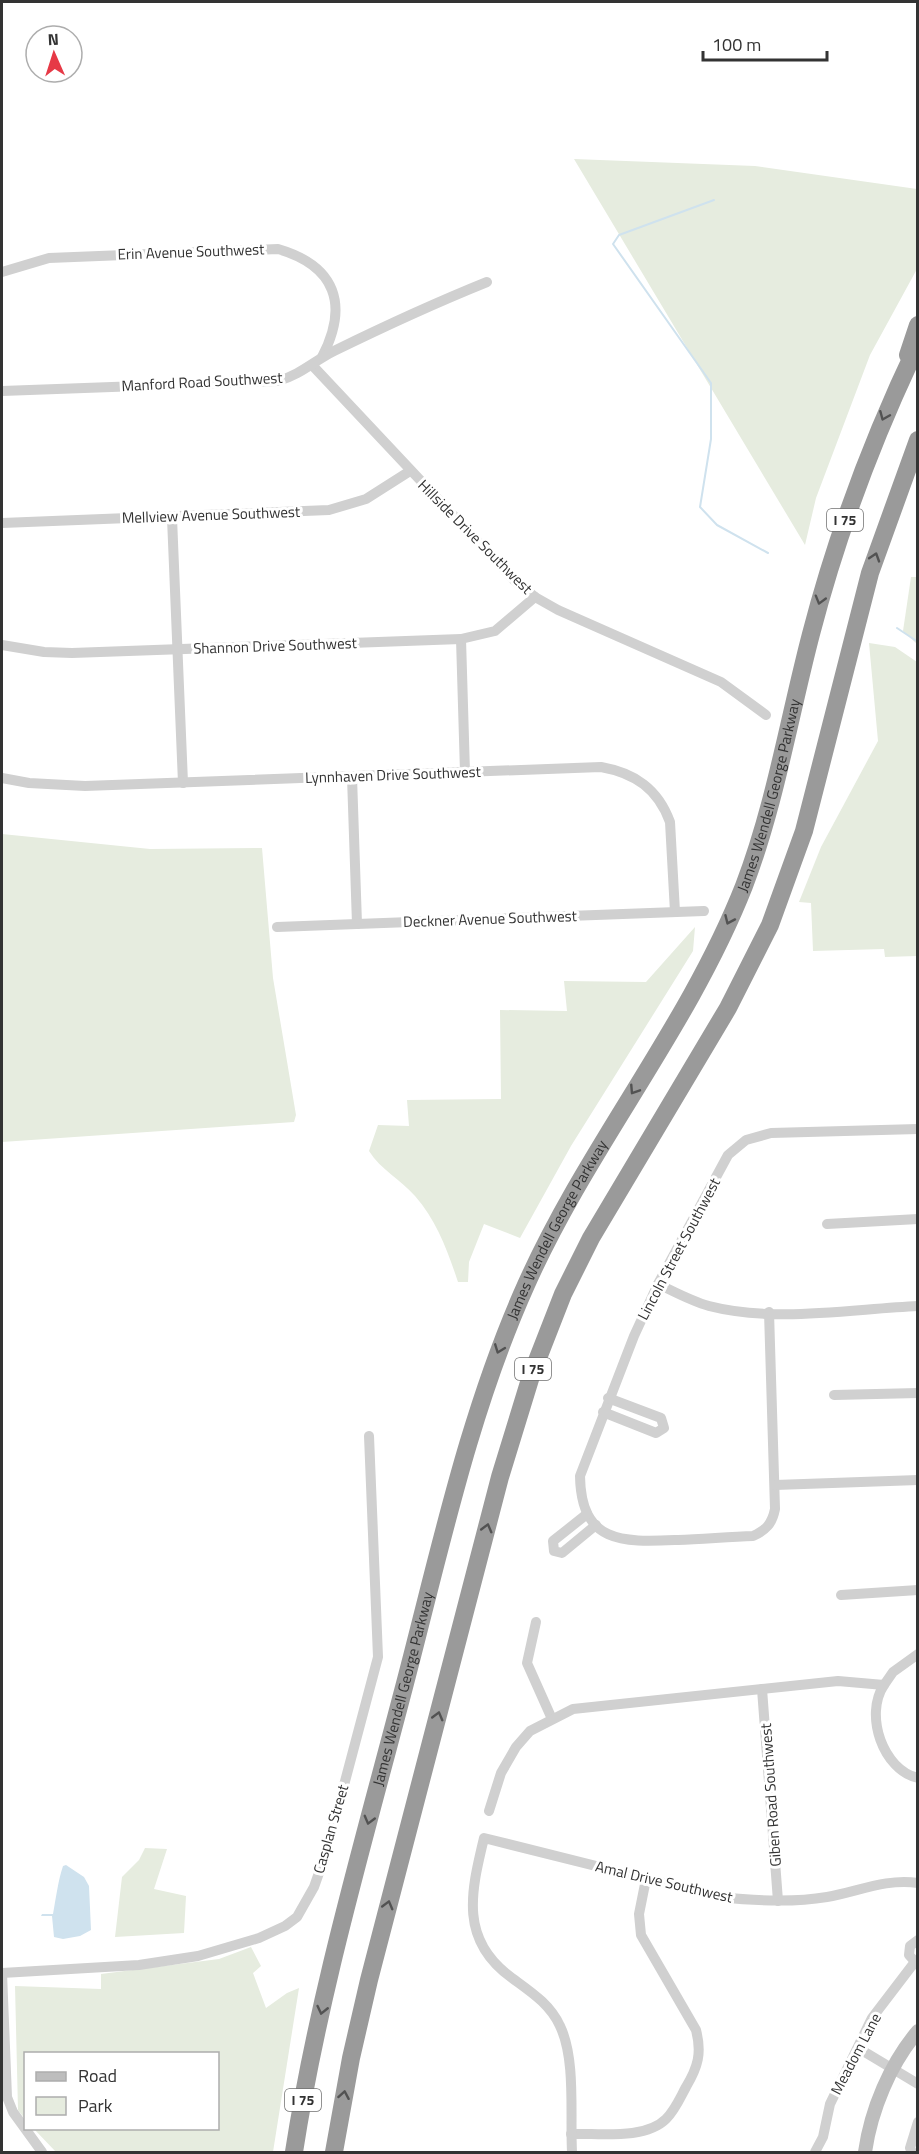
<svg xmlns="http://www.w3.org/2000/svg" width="919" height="2154" viewBox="0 0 919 2154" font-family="'Titillium Web',sans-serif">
<rect width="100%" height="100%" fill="#fff"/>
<g fill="#e6ecdf">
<path d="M574,159L755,166L917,189V269L870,355L816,498L805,545Z"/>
<path d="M911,577H917V644L903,631Z"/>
<path d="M869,643L895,647L917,662V956L885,957L884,949L813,951L811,903L799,902L821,847L878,741Z"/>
<path d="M2,834L150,849L262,848L273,978L296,1115L294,1122L2,1142Z"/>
<path d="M695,927L693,951L571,1146L520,1238L484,1224L469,1262L468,1282H458C448,1252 437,1221 415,1196C400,1179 381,1170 369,1151L378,1125L409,1126L407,1100L501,1099L500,1010L567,1011L564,981L646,982Z"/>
<path d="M145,1848L167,1849L154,1889L186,1896L184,1933L115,1937L122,1877L139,1860Z"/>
<path d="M251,1947L261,1966L253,1973L266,2008L287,1993L299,1988L273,2152H56L34,2129L218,2128V2054H26L25,2119L18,2110L15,1986L101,1989V1974L219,1959Z"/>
</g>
<path fill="#cfe2ee" d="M66,1865L84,1877L89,1886L91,1930L80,1936L63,1939L54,1937L52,1916H41L42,1914H53C56,1898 58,1881 63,1866Z"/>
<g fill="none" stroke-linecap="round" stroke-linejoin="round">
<g stroke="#cfe2ee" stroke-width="2">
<path d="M714,200L619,235L613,244L711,383V439L700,507L717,525L768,553"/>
<path d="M897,628L918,642"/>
</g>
<g stroke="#d0d0d0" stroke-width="10">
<path d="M2,272L49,258L278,249C336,266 349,305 322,357"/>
<path d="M312,365L515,581L535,597L558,610L721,682L766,715"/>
<path d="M2,391L278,381C300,375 314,361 334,351C385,326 435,303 487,282"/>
<path d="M172,518L183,783"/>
<path d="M2,523L329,510L366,499L410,471"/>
<path d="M461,639L465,772"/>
<path d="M2,645L44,652L72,653L461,639L495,631L535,597"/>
<path d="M352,777L357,924"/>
<path d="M2,778L29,783L85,786L601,767C635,773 658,789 670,822L675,912"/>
<path d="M277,927L704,911"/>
<path d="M827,1224L918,1219"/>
<path d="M658,1284C675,1292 691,1301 709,1306C775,1323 851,1309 918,1306"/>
<path d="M769,1312L775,1509C772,1524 766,1530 753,1536C728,1537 703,1539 678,1540C624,1542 581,1545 580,1476L634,1336L658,1284L728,1155L746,1140L771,1133L918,1129"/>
<path d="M834,1395L918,1393"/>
<path d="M603,1412L656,1433L664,1428L661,1418L608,1398"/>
<path d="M775,1485L918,1480"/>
<path d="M587,1514L553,1541L554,1551L562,1553L596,1525"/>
<path d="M841,1595L918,1590"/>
<path d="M536,1622L527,1663L552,1719"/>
<path d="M884,1685C864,1715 883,1770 918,1778"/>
<path d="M762,1689L778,1901"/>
<path d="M489,1811L501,1773L516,1747L530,1731L573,1709L838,1681L884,1685L893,1672L918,1654"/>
<path d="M918,1940L910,1946L909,1955L918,1965"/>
<path d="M2,1973L139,1965L198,1956L259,1938L285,1926L297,1917L314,1887L326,1853L378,1657L369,1436"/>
<path d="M2,1973L7,2097L13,2112L42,2152"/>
<path d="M858,2048L918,2084"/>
<path d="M571,2134C599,2133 645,2140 666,2119C675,2110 680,2098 686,2087C698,2067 702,2053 696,2030L641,1935L639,1914L646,1879"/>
<path d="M572,2152C570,2115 576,2059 560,2026C550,2004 531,1992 512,1978C459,1940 471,1892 484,1838L720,1897C756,1901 791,1903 827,1897C857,1892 886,1878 918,1883"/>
<path d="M815,2152L823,2137L830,2104L872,2018L914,1963"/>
<path d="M912,2152L910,2148L918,2122"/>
</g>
<path stroke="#bdbdbd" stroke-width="14" d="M865,2152C871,2110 890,2064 918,2031"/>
<g stroke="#9a9a9a" stroke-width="18">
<path d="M908,355L918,325"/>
<path id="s1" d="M294,2152C318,1997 363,1844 403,1691C439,1555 468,1414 526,1285C588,1146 688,1028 744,886C775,805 789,718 811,634C837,534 873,438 918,344"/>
<path d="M334,2152L351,2058L369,1980L500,1477L531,1376L563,1294L591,1238L728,1008L770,925L804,831L870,573L918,440"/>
</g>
</g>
<defs><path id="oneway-chevron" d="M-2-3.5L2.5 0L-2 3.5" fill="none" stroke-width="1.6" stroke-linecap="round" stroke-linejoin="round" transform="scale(1.5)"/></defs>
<g stroke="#525252">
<use href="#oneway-chevron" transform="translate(884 416) rotate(113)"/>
<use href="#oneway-chevron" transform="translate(875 557) rotate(-72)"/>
<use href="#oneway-chevron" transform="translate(820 600) rotate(106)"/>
<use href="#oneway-chevron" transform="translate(729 920) rotate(114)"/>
<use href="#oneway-chevron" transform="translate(634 1090) rotate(123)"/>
<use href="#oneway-chevron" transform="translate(499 1349) rotate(111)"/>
<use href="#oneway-chevron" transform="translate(487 1528) rotate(-75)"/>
<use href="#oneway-chevron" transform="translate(438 1716) rotate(-75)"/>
<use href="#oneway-chevron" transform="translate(369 1820) rotate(105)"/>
<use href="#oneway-chevron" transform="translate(388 1905) rotate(-75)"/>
<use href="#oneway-chevron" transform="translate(322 2010) rotate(103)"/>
<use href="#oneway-chevron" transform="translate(344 2095) rotate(-80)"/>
</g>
<g text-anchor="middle" stroke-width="6" stroke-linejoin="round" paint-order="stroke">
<g fill="#fff" stroke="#707070" stroke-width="1.5">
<rect x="827" y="509" width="36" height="22" rx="4.5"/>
<rect x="515" y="1358" width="36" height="22" rx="4.5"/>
<rect x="285" y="2089" width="36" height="22" rx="4.5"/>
</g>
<g font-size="14" font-weight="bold" fill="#333">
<text x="845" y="525">I 75</text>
<text x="533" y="1374">I 75</text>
<text x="303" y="2105">I 75</text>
</g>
<g font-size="15" fill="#333" stroke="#fff">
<text transform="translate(191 252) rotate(-2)" y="5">Erin Avenue Southwest</text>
<text transform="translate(202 382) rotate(-3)" y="5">Manford Road Southwest</text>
<text transform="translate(211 515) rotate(-2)" y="5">Mellview Avenue Southwest</text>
<text transform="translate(475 537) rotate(45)" y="5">Hillside Drive Southwest</text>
<text transform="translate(275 646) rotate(-2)" y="5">Shannon Drive Southwest</text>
<text transform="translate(393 775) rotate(-2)" y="5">Lynnhaven Drive Southwest</text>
<text dy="5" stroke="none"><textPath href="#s1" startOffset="1448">James Wendell George Parkway</textPath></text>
<text transform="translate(490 919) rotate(-2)" y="5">Deckner Avenue Southwest</text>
<text dy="5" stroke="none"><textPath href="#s1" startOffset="962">James Wendell George Parkway</textPath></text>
<text transform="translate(679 1249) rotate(-62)" y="5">Lincoln Street Southwest</text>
<text dy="5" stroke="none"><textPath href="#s1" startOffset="476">James Wendell George Parkway</textPath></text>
<text transform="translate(771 1795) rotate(-94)" y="5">Giben Road Southwest</text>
<text transform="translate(331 1829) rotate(-74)" y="5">Casplan Street</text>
<text transform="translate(664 1882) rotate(13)" y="5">Amal Drive Southwest</text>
<text transform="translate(856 2054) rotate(-62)" y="5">Meadom Lane</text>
</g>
</g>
<rect width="919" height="2154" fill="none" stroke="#333333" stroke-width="6"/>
<rect x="24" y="2052" width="195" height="78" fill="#ffffff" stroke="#adadad" stroke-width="1.5"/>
<rect x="36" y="2072" width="30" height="9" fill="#bdbdbd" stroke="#adadad" stroke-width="1.5"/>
<text x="78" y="2082" font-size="18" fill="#333333">Road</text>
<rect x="36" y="2097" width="30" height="18" fill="#e6ecdf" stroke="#adadad" stroke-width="1.5"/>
<text x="78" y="2112" font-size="18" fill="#333333">Park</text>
<g transform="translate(54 54) rotate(357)"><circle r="28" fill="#ffffff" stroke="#adadad" stroke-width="1.5"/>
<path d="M0-4.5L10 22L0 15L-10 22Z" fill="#e63946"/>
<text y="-9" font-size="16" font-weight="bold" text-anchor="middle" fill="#333333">N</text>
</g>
<path d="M703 51v9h124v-9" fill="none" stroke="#333333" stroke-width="3"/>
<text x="712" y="51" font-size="18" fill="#333333" stroke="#ffffff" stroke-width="4.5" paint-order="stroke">100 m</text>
</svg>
